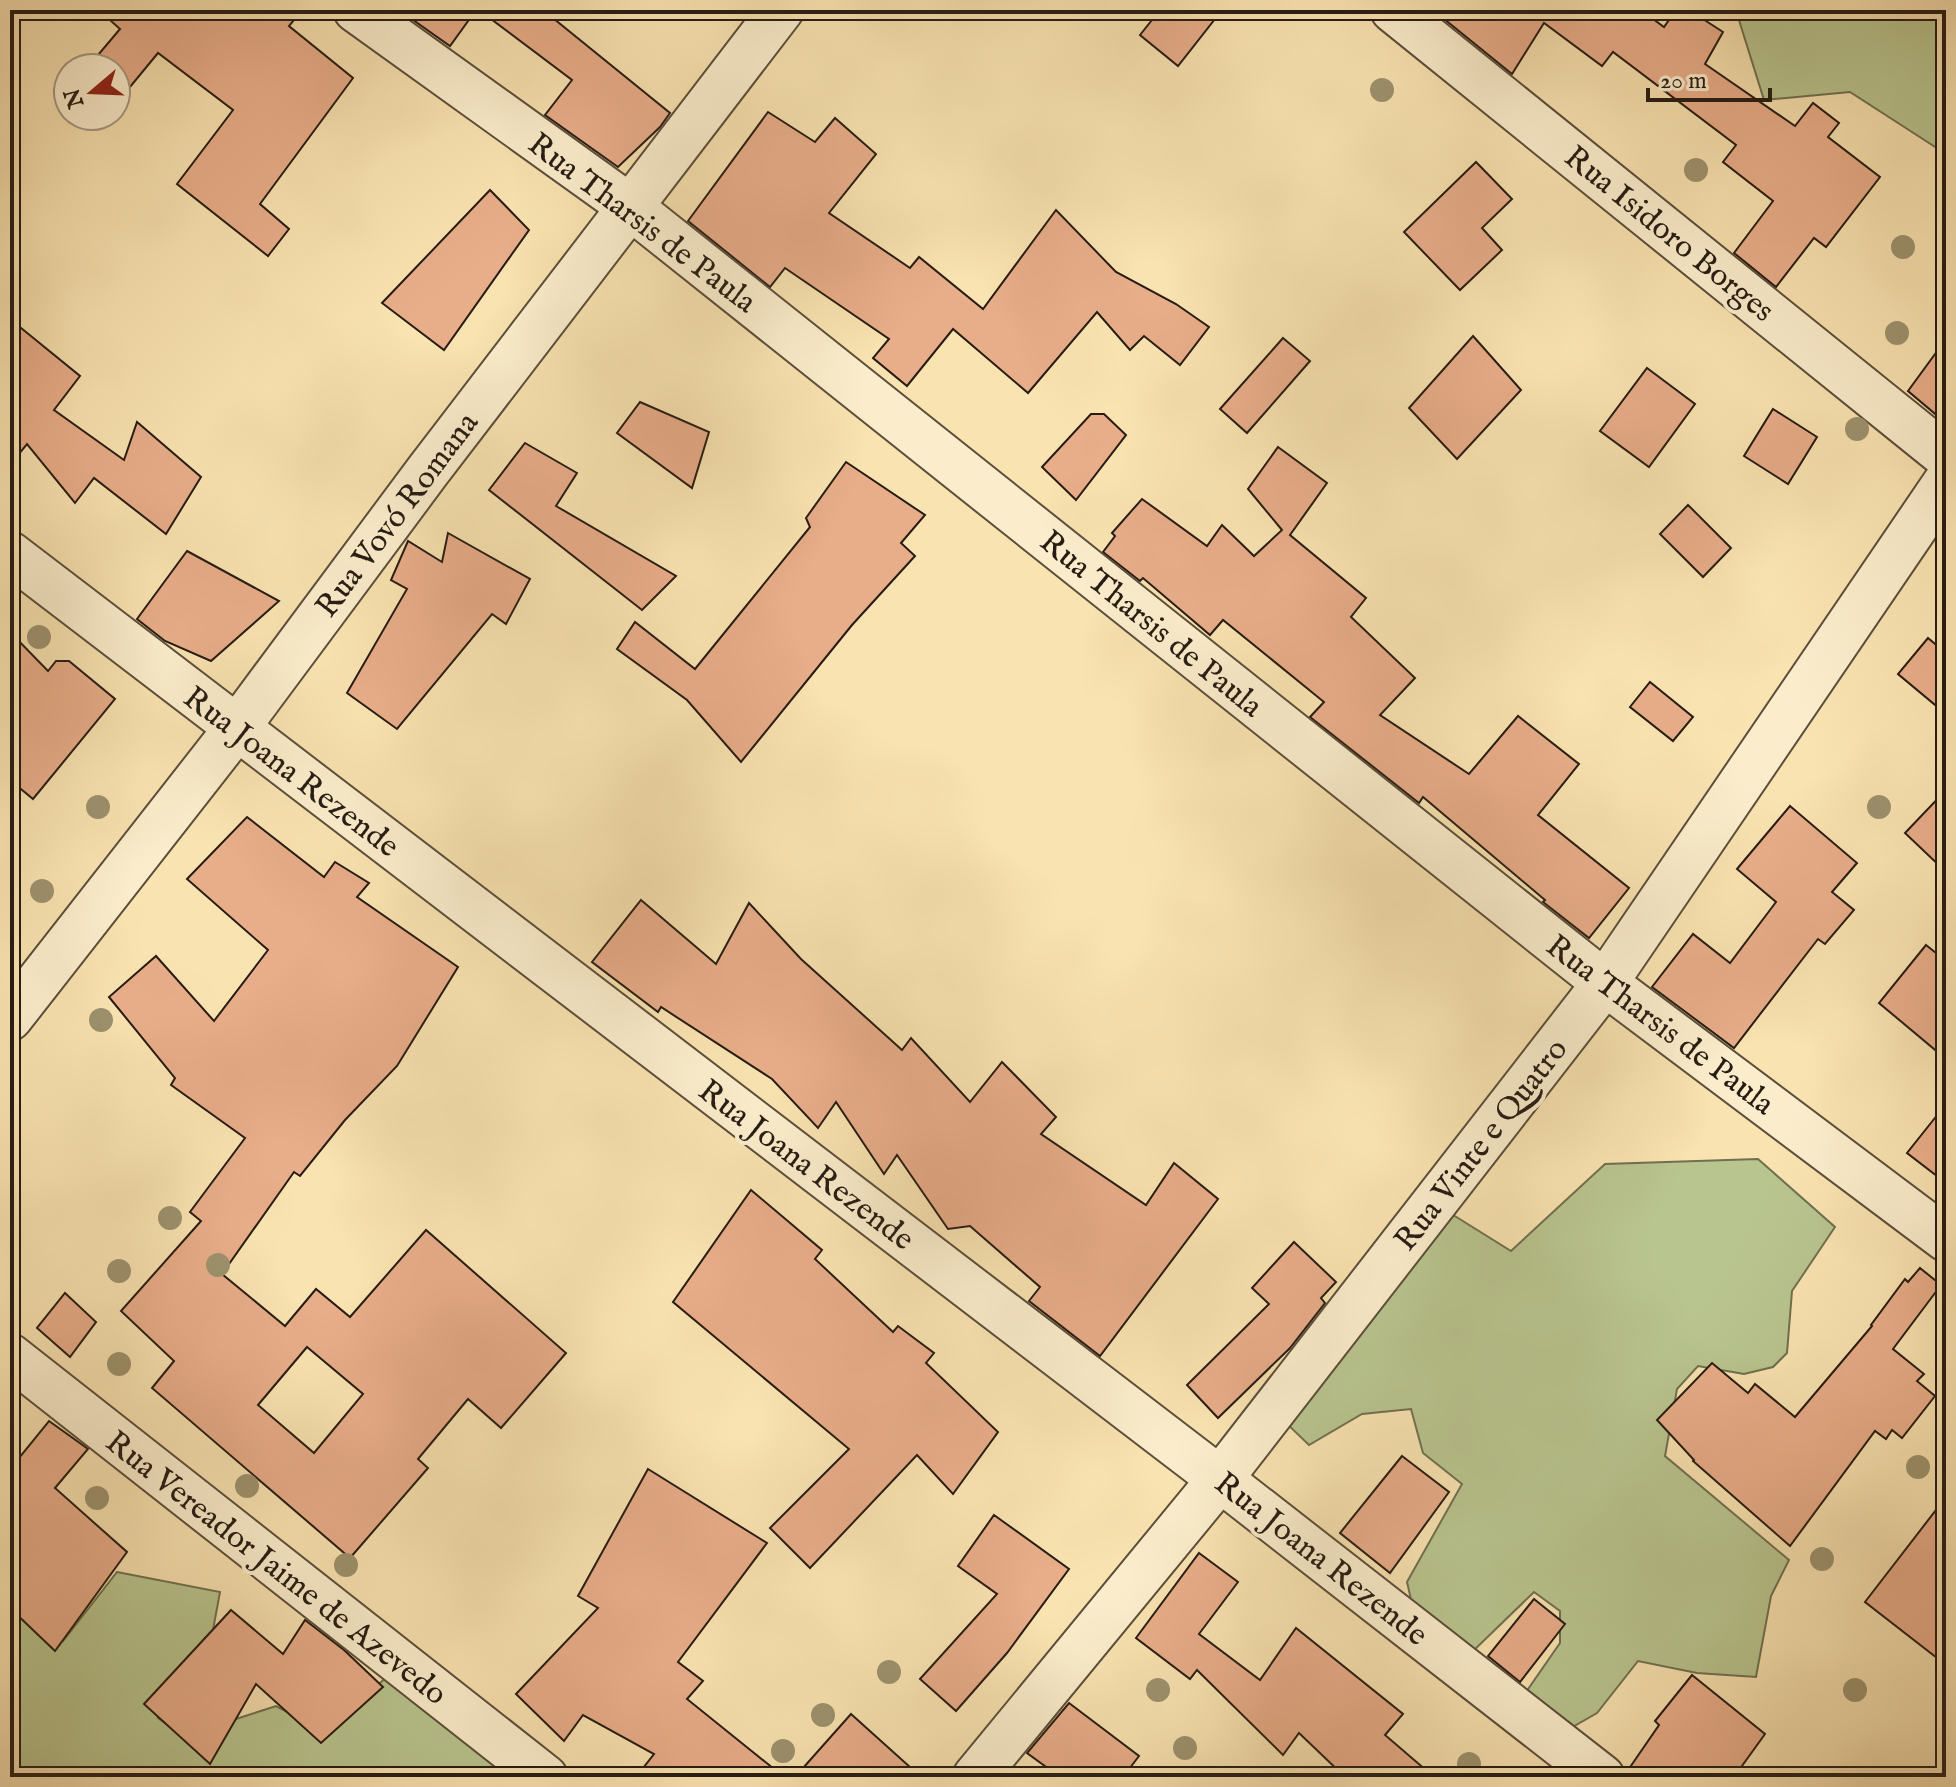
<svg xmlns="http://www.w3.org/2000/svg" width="1956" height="1787" viewBox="0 0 1956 1787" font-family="'IM FELL English',serif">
<rect width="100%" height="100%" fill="#f9e3b1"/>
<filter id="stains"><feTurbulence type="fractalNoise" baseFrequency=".0025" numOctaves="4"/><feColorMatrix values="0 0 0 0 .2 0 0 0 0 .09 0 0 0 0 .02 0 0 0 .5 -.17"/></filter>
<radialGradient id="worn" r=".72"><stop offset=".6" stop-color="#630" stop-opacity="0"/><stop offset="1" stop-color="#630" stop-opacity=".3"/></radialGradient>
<g fill="#b9c58f" stroke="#707051" stroke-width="2">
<path d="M1726,10H1946V154L1850,92L1764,100L1738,17Z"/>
<path d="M1758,1159L1835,1227L1792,1291L1787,1353L1773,1367L1744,1374L1698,1366L1677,1389L1665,1456L1789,1560L1771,1596L1756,1677L1697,1673L1638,1661L1597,1713L1562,1733L1524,1695L1560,1643V1611L1534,1592L1468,1656L1414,1613L1407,1582L1462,1484L1423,1453L1411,1409L1362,1414L1309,1445L1283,1420L1450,1213L1511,1251L1605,1164Z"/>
<path d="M117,1572L220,1592L208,1657L158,1718L199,1747L236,1719L276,1706L323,1731L387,1677L512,1777H10V1608L26,1604L63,1641Z"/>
</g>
<g fill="#e8ad89" stroke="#261c13" stroke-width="2" fill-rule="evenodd">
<path d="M99,10H302L289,26L353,78L260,204L289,229L268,256L177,184L233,110L158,53L116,104V68H87L120,29Z"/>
<path d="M399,10H476L450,46Z"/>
<path d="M479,10H543L670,113L660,127L618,167L545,115L572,80Z"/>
<path d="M1160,10H1222L1178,66L1140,35Z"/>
<path d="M1433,10H1641L1664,27L1676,10H1689L1723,32L1705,64L1795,126L1813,103L1839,123L1828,137L1880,177L1826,247L1814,238L1776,287L1734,253L1773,201L1723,162L1736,145L1613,52L1602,66L1544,23L1512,74Z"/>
<path d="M768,112L815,142L835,118L876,154L829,213L910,268L919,257L983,309L1056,210L1116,272L1176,304L1209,327L1180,365L1144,336L1130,350L1097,312L1028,393L953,329L907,386L873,358L889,339L785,268L770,287L688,221Z"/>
<path d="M1476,162L1512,199L1482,228L1502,250L1460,290L1404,232Z"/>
<path d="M490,190L529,230L444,350L382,303Z"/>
<path d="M10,319L80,376L54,410L124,460L137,422L201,477L166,534L94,478L75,503L27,444L10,465Z"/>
<path d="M1473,336L1521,390L1457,459L1409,408Z"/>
<path d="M1283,338L1310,361L1247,433L1220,409Z"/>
<path d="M1946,339V423L1908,391Z"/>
<path d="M1647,368L1695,404L1649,467L1600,431Z"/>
<path d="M640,402L709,432L692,488L617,433Z"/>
<path d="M1773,409L1817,437L1788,484L1744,456Z"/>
<path d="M1091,414H1104L1126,435L1076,500L1042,467Z"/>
<path d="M525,443L577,473L556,506L676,576L642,610L489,490Z"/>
<path d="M1278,447L1327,483L1290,535L1366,598L1351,617L1415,678L1380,715L1469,774L1518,716L1579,764L1538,815L1629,888L1589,938L1543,902L1545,900L1423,797L1419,803L1310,717L1324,702L1223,620L1210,635L1143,578L1140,581L1103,552L1115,536L1112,533L1142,499L1207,546L1222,525L1254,556L1282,530L1248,489Z"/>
<path d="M846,462L925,515L901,543L915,556L852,625L741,762L687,700L617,649L635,622L695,669L810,527L806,518Z"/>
<path d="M1688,505L1731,548L1703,577L1660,534Z"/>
<path d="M448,533L530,579L506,624L492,614L397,729L347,693L407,589L391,580L408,541L442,562Z"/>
<path d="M187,551L279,601L211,661L165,641L137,619Z"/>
<path d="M10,632L48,671L56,661H69L115,699L33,799L10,780Z"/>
<path d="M1928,638L1946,653V714L1898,674Z"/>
<path d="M1650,682L1693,717L1673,741L1630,707Z"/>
<path d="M1946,790V872L1905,833Z"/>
<path d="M1790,806L1857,863L1832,892L1854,910L1825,944L1818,939L1734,1048L1652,987L1693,934L1730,963L1776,902L1737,869Z"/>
<path d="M247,817L324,877L335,862L369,883L357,897L458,967L397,1066L345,1120L300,1176L294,1172L222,1274L285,1326L316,1289L350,1317L426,1230L566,1353L501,1428L468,1399L418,1459L428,1468L350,1558L152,1388L174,1361L121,1311L201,1221L190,1212L245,1138L171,1085L175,1078L109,997L156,956L214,1021L268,950L187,879ZM307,1347L363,1394L314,1453L258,1405Z"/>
<path d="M641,900L716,964L749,903L801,959L902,1050L911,1038L970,1102L1002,1062L1056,1117L1041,1134L1146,1205L1174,1163L1218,1199L1100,1356L1029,1301L1040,1287L970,1226L948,1229L897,1155L884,1174L836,1102L818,1128L772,1079L661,1007L658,1012L592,962Z"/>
<path d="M1926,945L1946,961V1059L1879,1003Z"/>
<path d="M1946,1104V1183L1907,1153Z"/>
<path d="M751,1190L822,1250L815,1259L893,1332L898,1326L934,1353L926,1363L998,1432L953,1494L917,1455L810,1568L770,1528L849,1449L673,1302Z"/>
<path d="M1294,1242L1336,1282L1321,1298L1325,1303L1290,1348L1218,1418L1187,1385L1269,1304L1252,1288Z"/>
<path d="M1920,1268L1941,1285L1893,1349L1924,1374L1917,1381L1935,1396L1902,1438L1892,1430L1886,1439L1875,1431L1790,1546L1693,1461L1694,1460L1657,1420L1712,1363L1748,1393L1755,1384L1795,1417L1872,1326L1871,1325L1905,1279L1908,1282Z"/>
<path d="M65,1293L96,1322L70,1357L37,1328Z"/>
<path d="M49,1421L88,1449L55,1488L127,1552L55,1651L10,1608V1469Z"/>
<path d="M1402,1456L1449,1492L1390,1573L1340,1533Z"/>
<path d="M648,1469L767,1543L678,1662L703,1681L687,1699L784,1777H636L654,1754L583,1715L564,1741L516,1694L598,1608L578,1596Z"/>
<path d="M1946,1497V1665L1865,1602Z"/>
<path d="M994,1515L1069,1569L1007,1653L956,1711L920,1679L997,1594L958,1566Z"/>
<path d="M1199,1553L1238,1582L1199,1634L1260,1680L1296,1628L1403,1714L1385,1735L1434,1777H1345L1299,1733L1283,1755L1197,1670L1190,1679L1136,1638Z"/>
<path d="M1534,1599L1565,1624L1520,1682L1488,1656Z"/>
<path d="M231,1610L283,1654L305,1620L344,1650L383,1687L321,1743L256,1684L210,1764L144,1704Z"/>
<path d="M1692,1675L1765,1734L1734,1777H1626V1773L1659,1725L1655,1721Z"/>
<path d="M1069,1703L1139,1756L1123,1777H1060L1027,1753Z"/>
<path d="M851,1714L921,1777H795Z"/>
</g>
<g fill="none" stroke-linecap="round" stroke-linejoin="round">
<defs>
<g id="minor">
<path d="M356,10L629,206L1605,983L1946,1239"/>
<path d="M1393,10L1946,456"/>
<path d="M10,554L1220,1479L1602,1777"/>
<path d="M10,1018L236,729L427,472L781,10"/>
<path d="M10,1356L545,1777"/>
<path d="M975,1777L1220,1479L1605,983L1946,482"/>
</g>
</defs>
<use href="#minor" stroke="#5b4e3a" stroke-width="48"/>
<use href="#minor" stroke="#fbedcc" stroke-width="44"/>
</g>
<g fill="#9d926e">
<circle cx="1382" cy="90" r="12"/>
<circle cx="1696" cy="170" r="12"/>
<circle cx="1903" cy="247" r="12"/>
<circle cx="1897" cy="333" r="12"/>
<circle cx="1857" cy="429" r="12"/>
<circle cx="39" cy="637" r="12"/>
<circle cx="98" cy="807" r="12"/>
<circle cx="1879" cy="807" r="12"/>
<circle cx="42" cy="891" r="12"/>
<circle cx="101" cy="1020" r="12"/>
<circle cx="170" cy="1218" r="12"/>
<circle cx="218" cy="1265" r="12"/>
<circle cx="119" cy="1271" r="12"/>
<circle cx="119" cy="1364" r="12"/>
<circle cx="1918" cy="1467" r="12"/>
<circle cx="247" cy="1486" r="12"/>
<circle cx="97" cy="1498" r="12"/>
<circle cx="1822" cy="1559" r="12"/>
<circle cx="346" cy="1565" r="12"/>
<circle cx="889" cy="1672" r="12"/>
<circle cx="1158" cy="1690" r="12"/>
<circle cx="1855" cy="1690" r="12"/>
<circle cx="823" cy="1715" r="12"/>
<circle cx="1185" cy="1748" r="12"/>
<circle cx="783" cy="1751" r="12"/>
<circle cx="1469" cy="1764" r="12"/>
</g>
<g text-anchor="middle" stroke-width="8" stroke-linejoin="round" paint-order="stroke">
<g font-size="32" fill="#261c13" stroke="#fbedcc">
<text transform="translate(643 222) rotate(37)" y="11">Rua Tharsis de Paula</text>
<text transform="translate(1670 233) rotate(39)" y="11">Rua Isidoro Borges</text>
<text transform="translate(396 514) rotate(-53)" y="11">Rua Vovó Romana</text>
<text transform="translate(1152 623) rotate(39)" y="11">Rua Tharsis de Paula</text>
<text transform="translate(292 771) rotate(37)" y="11">Rua Joana Rezende</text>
<text transform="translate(1661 1024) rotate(37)" y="11">Rua Tharsis de Paula</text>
<text transform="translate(1480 1144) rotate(-52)" y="11">Rua Vinte e Quatro</text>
<text transform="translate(807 1164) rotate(37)" y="11">Rua Joana Rezende</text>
<text transform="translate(1322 1558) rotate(38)" y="11">Rua Joana Rezende</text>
<text transform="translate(277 1567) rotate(38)" y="11">Rua Vereador Jaime de Azevedo</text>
</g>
</g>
<rect width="1956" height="1787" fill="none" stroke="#f9e3b1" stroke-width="40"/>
<rect x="12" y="12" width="1932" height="1763" fill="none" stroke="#261c13" stroke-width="4"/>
<rect x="20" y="20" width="1916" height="1747" fill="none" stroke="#261c13" stroke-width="2"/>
<g transform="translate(92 92) rotate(251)"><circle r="38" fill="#fbedcc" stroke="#a69982" stroke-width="2"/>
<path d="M0-6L14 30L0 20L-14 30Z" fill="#8f2418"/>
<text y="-12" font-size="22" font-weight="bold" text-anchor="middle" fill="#261c13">N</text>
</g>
<path d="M1648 88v12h122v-12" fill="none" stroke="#261c13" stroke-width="4"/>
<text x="1660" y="88" font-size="24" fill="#261c13" stroke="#fbedcc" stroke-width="6" paint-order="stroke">20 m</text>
<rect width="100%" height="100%" filter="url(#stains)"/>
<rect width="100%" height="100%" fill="url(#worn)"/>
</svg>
